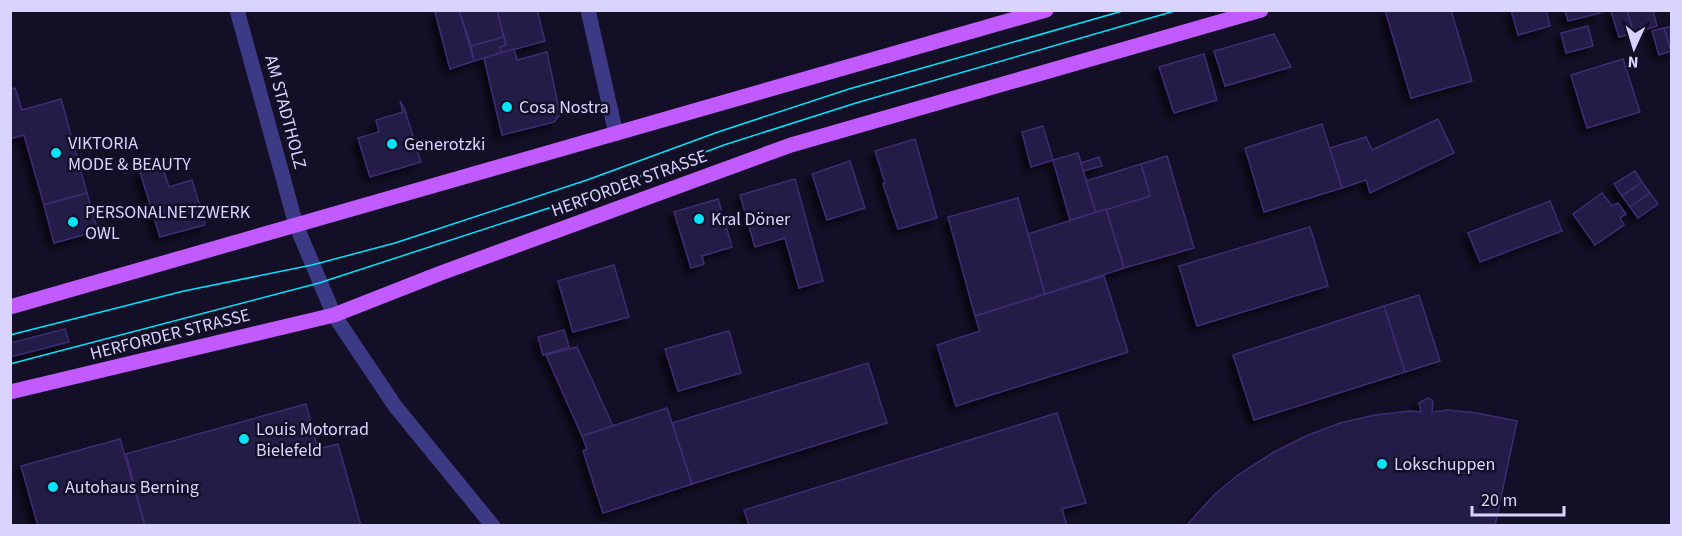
<svg xmlns="http://www.w3.org/2000/svg" width="1682" height="536" viewBox="0 0 1682 536" font-family="'Source Sans 3',sans-serif">
<defs>
<filter id="shadow"><feDropShadow dx="-5.5" dy="5.5" stdDeviation="3" flood-color="#0009"/></filter>
</defs>
<rect width="100%" height="100%" fill="#130f26"/>
<g fill="#241b47" stroke="#3b2d73" stroke-width="1.5" filter="url(#shadow)">
<path d="M443,10H459L474,61L450,69L435,12Z"/>
<path d="M459,10H497L504,37L471,46Z"/>
<path d="M497,10H537L545,41L501,53L500,47L506,45Z"/>
<path d="M1385,10H1451L1472,81L1411,98Z"/>
<path d="M1511,10H1546L1550,26L1518,35Z"/>
<path d="M1565,10H1599L1600,13L1568,21Z"/>
<path d="M1627,10H1653L1657,26L1633,33Z"/>
<path d="M1627,10L1633,33L1619,37L1611,11Z"/>
<path d="M1588,26L1593,46L1566,53L1561,33Z"/>
<path d="M1672,26V51H1671L1664,28Z"/>
<path d="M1664,28L1671,51L1659,55L1652,31Z"/>
<path d="M1274,34L1291,67L1225,86L1214,51Z"/>
<path d="M504,37L506,45L500,47L501,53L474,61L471,46Z"/>
<path d="M514,49L517,60L547,52L560,114L554,122L502,135L484,58Z"/>
<path d="M1204,54L1217,100L1174,113L1159,67Z"/>
<path d="M1623,59L1640,112L1587,128L1571,75Z"/>
<path d="M15,88L22,110L61,99L87,193L44,205L24,135L10,139V89Z"/>
<path d="M400,101L404,107L421,162L370,177L358,138L379,132L376,120L403,112Z"/>
<path d="M1438,119L1454,153L1370,193L1366,180L1342,188L1330,148L1366,137L1372,150Z"/>
<path d="M1322,124L1342,188L1264,212L1245,148Z"/>
<path d="M1043,126L1053,160L1031,167L1022,132Z"/>
<path d="M915,139L937,218L898,229L883,184L885,183L875,151Z"/>
<path d="M1078,153L1096,213L1070,220L1053,160Z"/>
<path d="M1167,156L1194,248L1124,268L1106,209L1150,196L1141,164Z"/>
<path d="M1099,157L1102,166L1083,171L1081,163Z"/>
<path d="M850,161L865,208L827,220L812,174Z"/>
<path d="M1141,164L1150,196L1096,213L1086,181Z"/>
<path d="M162,165L169,187L192,180L205,223L204,225L160,237L140,172Z"/>
<path d="M1635,171L1642,182L1622,196L1614,184Z"/>
<path d="M795,179L823,281L799,288L785,238L755,247L740,195Z"/>
<path d="M1642,182L1650,193L1630,207L1622,196Z"/>
<path d="M87,193L98,231L54,243L44,205Z"/>
<path d="M1602,193L1612,206L1618,203L1626,214L1620,218L1624,225L1595,245L1573,214Z"/>
<path d="M1650,193L1658,204L1638,218L1630,207Z"/>
<path d="M1018,198L1045,294L975,316L948,217Z"/>
<path d="M718,199L732,247L702,256L704,264L691,268L674,212Z"/>
<path d="M1550,201L1562,231L1480,262L1468,233Z"/>
<path d="M1106,209L1124,268L1045,294L1028,234Z"/>
<path d="M1310,227L1328,286L1197,326L1179,266Z"/>
<path d="M614,265L629,317L573,332L558,281Z"/>
<path d="M1104,276L1128,352L956,406L937,345L980,331L975,316Z"/>
<path d="M1419,295L1440,361L1405,372L1384,306Z"/>
<path d="M1384,306L1405,372L1254,420L1233,355Z"/>
<path d="M65,329L69,342L10,357V343Z"/>
<path d="M564,330L569,347L543,355L538,337Z"/>
<path d="M729,331L741,373L678,391L665,349Z"/>
<path d="M577,347L613,426L582,436L546,355Z"/>
<path d="M868,363L887,423L692,484L672,423Z"/>
<path d="M1427,398L1432,400L1433,404L1432,412L1448,410L1477,413L1517,421L1495,526H1186L1215,494L1238,475L1274,452L1306,436L1340,423L1375,415L1411,411L1421,412L1419,403Z"/>
<path d="M306,404L318,449L338,444L361,526H145L126,454Z"/>
<path d="M667,408L692,484L603,513L583,451L587,449L582,436Z"/>
<path d="M1057,413L1086,503L1062,509L1067,526H749L744,510Z"/>
<path d="M120,439L145,526H38L21,466Z"/>
</g>
<g fill="none" stroke-linecap="round" stroke-linejoin="round">
<path stroke="#3d3a85" stroke-width="15" d="M588,10L616,134"/>
<path stroke="#3d3a85" stroke-width="15" d="M237,10L296,225L334,315L395,406L493,526"/>
<g stroke="#c25bff" stroke-width="15">
<path d="M10,307L1046,10"/>
<path d="M10,392L334,315L441,273L791,145L1261,10"/>
</g>
<g stroke="#00e5ff" stroke-width="1.5">
<path d="M10,335L184,291L312,265L395,243L587,180L718,132L849,89L1126,10"/>
<path d="M10,364L319,283L592,194L724,145L856,103L1178,10"/>
</g>
</g>
<g fill="#00e5ff" stroke="#130f26" stroke-width="2">
<circle cx="507" cy="107" r="6"/>
<circle cx="392" cy="144" r="6"/>
<circle cx="56" cy="153" r="6"/>
<circle cx="699" cy="219" r="6"/>
<circle cx="73" cy="222" r="6"/>
<circle cx="244" cy="439" r="6"/>
<circle cx="1382" cy="464" r="6"/>
<circle cx="53" cy="487" r="6"/>
</g>
<g text-anchor="middle" stroke-width="5" stroke-linejoin="round" paint-order="stroke">
<g font-size="18" fill="#d9d4ff" stroke="#130f26" text-anchor="start">
<text x="519" y="113">Cosa Nostra</text>
<text x="68" y="149">VIKTORIA<tspan x="68" dy="21">MODE &amp; BEAUTY</tspan></text>
<text x="404" y="150">Generotzki</text>
<text x="85" y="218">PERSONALNETZWERK<tspan x="85" dy="21">OWL</tspan></text>
<text x="711" y="225">Kral Döner</text>
<text x="256" y="435">Louis Motorrad<tspan x="256" dy="21">Bielefeld</tspan></text>
<text x="1394" y="470">Lokschuppen</text>
<text x="65" y="493">Autohaus Berning</text>
</g>
<g font-size="18" fill="#d9d4ff" stroke="#130f26">
<text transform="translate(286 112) rotate(75)" y="6">AM STADTHOLZ</text>
<text transform="translate(629 183) rotate(-20)" y="6">HERFORDER STRASSE</text>
<text transform="translate(170 334) rotate(-14)" y="6">HERFORDER STRASSE</text>
</g>
</g>
<rect width="1682" height="536" fill="none" stroke="#d9d4ff" stroke-width="24"/>
<g transform="translate(1634 48) rotate(184)" stroke="#130f26" stroke-width="4.5" paint-order="stroke">
<path d="M0-4.5L10 22L0 15L-10 22Z" fill="#d9d4ff"/>
<text y="-9" font-size="16" font-weight="bold" text-anchor="middle" fill="#d9d4ff">N</text>
</g>
<path d="M1472 506v9h92v-9" fill="none" stroke="#d9d4ff" stroke-width="3"/>
<text x="1481" y="506" font-size="18" fill="#d9d4ff" stroke="#130f26" stroke-width="4.5" paint-order="stroke">20 m</text>
</svg>
